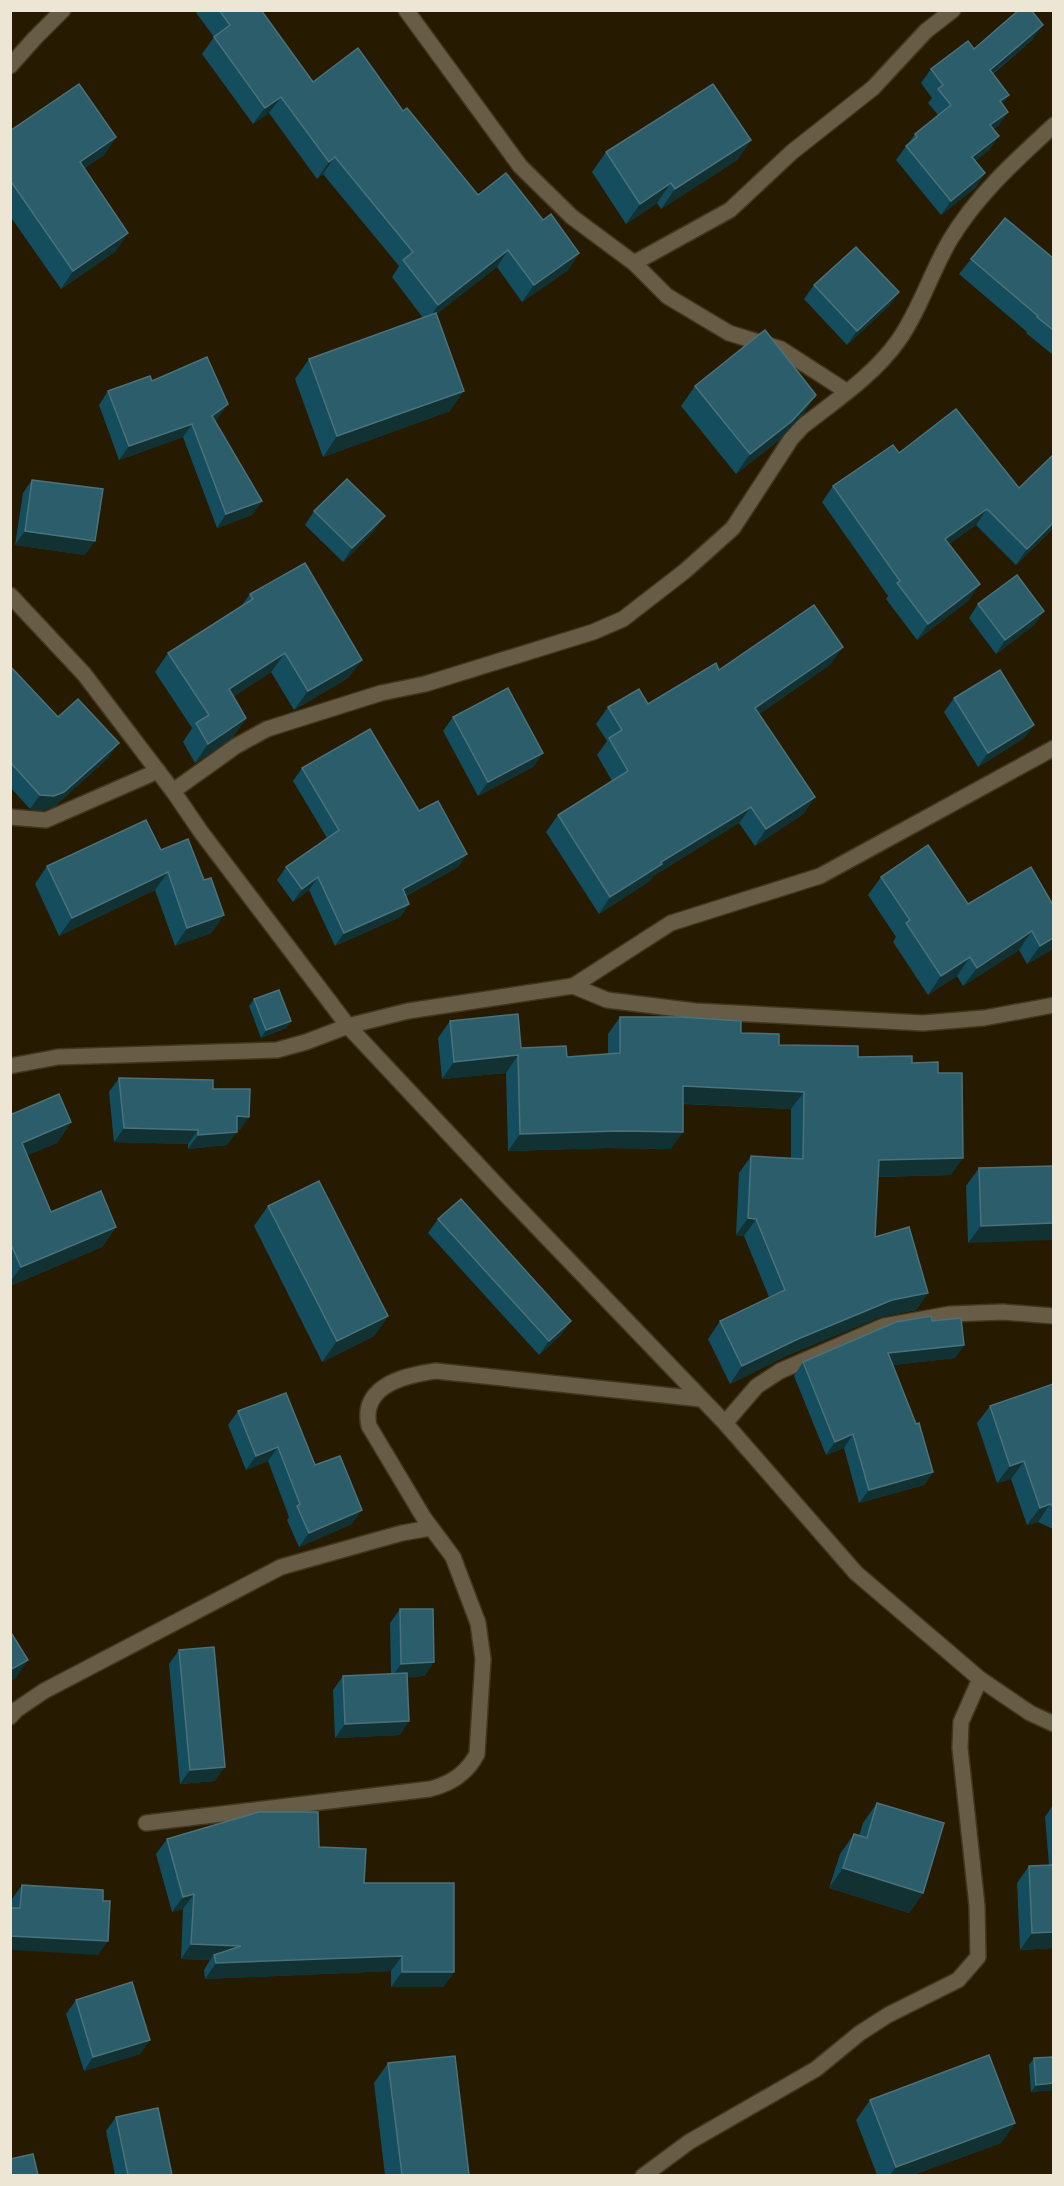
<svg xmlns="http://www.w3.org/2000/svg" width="1064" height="2186" viewBox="0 0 1064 2186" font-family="'Roboto Serif',serif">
<rect width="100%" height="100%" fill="#261a00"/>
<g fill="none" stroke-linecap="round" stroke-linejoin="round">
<defs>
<g id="street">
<path d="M406,10L520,166L572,217L634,263L667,296L729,333L781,349L846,391"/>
<path d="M10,66L35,38L63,10"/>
<path d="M634,263L730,210L792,152L873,88L926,31L953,10"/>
<path d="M10,595L84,674L173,791L201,832L348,1026L510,1199L725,1423L856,1573L980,1679L1030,1713L1054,1724"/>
<path d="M173,791L236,746L267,729L381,693L425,684L593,632L623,619L685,571L733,528L791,439L803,426C835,401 874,375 898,341C920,310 931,272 950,240C977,195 1016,160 1054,125"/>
<path d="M10,817L46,820L158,771"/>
<path d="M573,986L607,1000L695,1011L923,1023L984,1018L1054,1005"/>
<path d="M10,1066L58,1057L277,1050L306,1042L348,1026L408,1011L573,986L671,923L820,876L1054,748"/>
<path d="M725,1423L757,1386L780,1371L884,1326L950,1314L1003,1312L1054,1316"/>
<path d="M10,1717L16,1710L44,1691L281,1567L402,1533L431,1528"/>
<path d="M146,1823L430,1789C451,1784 467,1773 477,1754L483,1659L478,1623L453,1557L424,1518L369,1426C360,1385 406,1375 436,1371L701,1399"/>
<path d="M643,2176L689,2142L816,2069L860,2033L888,2015L958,1980L978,1957L977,1906L960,1748L961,1722L980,1679"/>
</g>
</defs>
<use href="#street" stroke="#42371e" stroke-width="18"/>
<use href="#street" stroke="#675c46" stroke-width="15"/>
</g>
<g fill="#144d5d">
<path d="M194,10H261L313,82L403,111L478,195L543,220L579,253L568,270L522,302L497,267L436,314L450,411L323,457L295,379L309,359L423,318L392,277L399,266L323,174L317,179L269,113L253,124L202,54L214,37Z"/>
<path d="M1033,39L993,74L1009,95L1002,104L1008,112L998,126L993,129L999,136L989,150L975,161L985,173L976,187L941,215L896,160L915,134L938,115L928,103L932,98L921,83L931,69L974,49Z"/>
<path d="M10,131L116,137L104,155L84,168L116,251L61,289L10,216Z"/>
<path d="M751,140L737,160L661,209L657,203L626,224L592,172L606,152Z"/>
<path d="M1053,258V355L1026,333L1027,332L959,274L971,259Z"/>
<path d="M814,285L899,292L889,306L847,345L804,299Z"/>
<path d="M152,381L218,418L215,421L262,501L252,515L217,528L183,437L119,460L99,405L108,391Z"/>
<path d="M695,386L816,395L802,415L778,441L736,474L681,406Z"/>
<path d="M899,453L1019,488L1053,528L1016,565L976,525L949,544L969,600L917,640L886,599L888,596L822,502L833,486Z"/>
<path d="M32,480L85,555L15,545L23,493Z"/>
<path d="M314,511L375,530L343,562L305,525Z"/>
<path d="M250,594L362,660L348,678L294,710L271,672L233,697L246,718L233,737L195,763L183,742L192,728L155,672L168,653L242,605Z"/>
<path d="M978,604L1044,611L1034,625L996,654L969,618Z"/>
<path d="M831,664L759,714L815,797L803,814L755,846L739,823L653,876L650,881L599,914L546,832L558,815L612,781L597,755L607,741L596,724L608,707L648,704L719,670Z"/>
<path d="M10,666L58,717L109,757L55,806L44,810L30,809L10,787Z"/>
<path d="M954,698L1034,725L1024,738L978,767L944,712Z"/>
<path d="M453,717L543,753L533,767L478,796L443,731Z"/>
<path d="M302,768L419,811L467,854L458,867L406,896L409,904L400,917L335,946L309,890L293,902L277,880L286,867L327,838L293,781Z"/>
<path d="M161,850L204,880L224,915L211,933L175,946L155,890L59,936L35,884L47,866Z"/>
<path d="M1031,867L1053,949L1027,964L1019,950L963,986L957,976L928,995L893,942L896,937L868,895L881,877L968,904Z"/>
<path d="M254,999L291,1021L286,1028L261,1038L249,1006Z"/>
<path d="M620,1017L741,1033L779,1045L858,1057L912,1063L938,1073L951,1175L878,1177L875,1237L928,1293L916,1310L880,1317L786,1356L730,1384L708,1339L720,1321L769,1297L744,1236L736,1235L739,1173L751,1156L791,1158V1109L683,1104L671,1149L607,1148L508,1151L506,1073L442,1079L438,1038L450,1021L521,1048L567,1057L608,1054V1034Z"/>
<path d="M119,1078L213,1089L240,1130H237L227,1145L188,1149V1144L114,1142L109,1092Z"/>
<path d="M10,1115L71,1122L57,1143L27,1155L51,1212L116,1227L102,1247L10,1286Z"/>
<path d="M1053,1166L968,1243L966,1186L979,1168Z"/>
<path d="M268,1206L388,1316L374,1336L322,1362L254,1226Z"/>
<path d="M438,1219L561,1335L539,1355L428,1233Z"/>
<path d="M932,1321L964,1345L955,1358L893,1365L933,1472L924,1485L859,1503L844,1448L826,1455L794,1376L803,1362Z"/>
<path d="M1053,1382V1529L1038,1522L1027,1525L1011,1479L997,1483L977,1423L990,1406L1052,1385Z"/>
<path d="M238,1411L315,1465L352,1524L299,1547L287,1520L289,1517L268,1461L246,1470L228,1425Z"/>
<path d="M400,1609L434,1662L424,1676L407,1677L400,1735L335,1738L333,1690L343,1676L391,1674L390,1623Z"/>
<path d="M179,1650L215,1781L180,1784L169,1664Z"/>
<path d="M877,1803L923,1893L909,1913L829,1888L840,1854L854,1834L859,1836L863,1823Z"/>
<path d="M1053,1805V1948L1020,1950L1017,1883L1029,1866L1049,1865L1045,1817Z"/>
<path d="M167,1839L319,1847L364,1883L454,1972L443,1987H391V1971L205,1979L204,1970L210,1960L181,1959L183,1909L172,1912L156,1854Z"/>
<path d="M22,1885L103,1901L98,1955L11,1908L12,1899Z"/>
<path d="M76,2000L150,2040L140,2054L84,2071L66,2014Z"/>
<path d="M1034,2058L1053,2090L1031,2092L1029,2065Z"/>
<path d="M388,2063L469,2175H385L374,2083Z"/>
<path d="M870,2100L1015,2123L1001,2143L913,2175H877L856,2120Z"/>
<path d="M116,2117L172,2175H115L106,2131Z"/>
</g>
<g fill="#123132">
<path d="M1043,25L1033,39L980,84L990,70Z"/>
<path d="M1009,95L999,109L1000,101Z"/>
<path d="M281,97L269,113L253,124L265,108Z"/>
<path d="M1008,112L998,126L980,139L990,125Z"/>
<path d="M999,136L989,150L962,171L972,157Z"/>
<path d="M116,137L104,155L68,180L80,162Z"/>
<path d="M751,140L737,160L661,209L675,189Z"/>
<path d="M335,157L323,174L317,179L329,162Z"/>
<path d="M985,173L976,187L941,215L951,201Z"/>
<path d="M671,183L657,203L626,224L640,204Z"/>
<path d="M128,233L116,251L61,289L73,271Z"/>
<path d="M508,250L497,267L427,322L438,305Z"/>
<path d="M579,253L568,270L522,302L534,285Z"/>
<path d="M899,292L889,306L847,345L857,331Z"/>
<path d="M464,391L450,411L323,457L337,436Z"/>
<path d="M816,395L802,415L778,441L736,474L750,454Z"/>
<path d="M228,404L218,418L202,430L212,416Z"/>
<path d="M192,424L183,437L119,460L129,446Z"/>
<path d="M262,501L252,515L217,528L226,514Z"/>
<path d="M987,509L976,525L934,555L945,539Z"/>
<path d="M385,516L375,530L343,562L352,548Z"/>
<path d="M1053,523V528L1016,565L1027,549Z"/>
<path d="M25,531L95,541L85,555L15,545Z"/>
<path d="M980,584L969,600L917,640L928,624Z"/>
<path d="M1044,611L1034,625L996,654L1005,640Z"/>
<path d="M843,647L831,664L743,725L755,708Z"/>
<path d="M285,653L271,672L216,708L229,689Z"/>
<path d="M362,660L348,678L294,710L308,691Z"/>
<path d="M246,718L233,737L195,763L208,744Z"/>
<path d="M1034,725L1024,738L978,767L988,753Z"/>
<path d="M119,743L109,757L55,806L44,810L30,809L40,795Z"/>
<path d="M543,753L533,767L478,796L488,782Z"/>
<path d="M815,797L803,814L755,846L766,829Z"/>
<path d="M751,807L739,823L653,876L650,881L599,914L610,897L661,862Z"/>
<path d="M467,854L458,867L394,902L403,889Z"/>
<path d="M168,872L155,890L59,936L72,918Z"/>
<path d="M318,877L309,890L293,902L302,889Z"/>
<path d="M409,904L400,917L335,946L344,933Z"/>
<path d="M224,915L211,933L175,946L187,928Z"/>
<path d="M1032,931L1019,950L963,986L977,968Z"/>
<path d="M1053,938V949L1027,964L1040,946Z"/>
<path d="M970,957L957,976L928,995L941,976Z"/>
<path d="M291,1021L286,1028L261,1038L266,1030Z"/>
<path d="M518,1055L506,1073L442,1079L454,1062Z"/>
<path d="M683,1086L804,1092L791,1109L671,1103Z"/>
<path d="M237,1116L249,1117L240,1130H227Z"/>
<path d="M71,1122L57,1143L10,1162L22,1143Z"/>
<path d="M124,1128L198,1130L188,1144L114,1142Z"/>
<path d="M619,1131L683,1132L671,1149L607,1148L508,1151L520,1134Z"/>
<path d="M237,1132L227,1145L188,1149L198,1135Z"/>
<path d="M963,1158L951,1175L867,1177L879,1160Z"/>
<path d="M748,1218L756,1219L744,1236L736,1235Z"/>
<path d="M1053,1223V1240L968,1243L981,1226Z"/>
<path d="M116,1227L102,1247L10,1286V1282L21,1267Z"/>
<path d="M928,1293L916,1310L880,1317L786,1356L730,1384L742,1366L798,1339L892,1300Z"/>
<path d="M388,1316L374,1336L322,1362L337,1341Z"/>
<path d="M571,1321L561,1335L539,1355L549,1341Z"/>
<path d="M964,1345L955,1358L879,1367L888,1353Z"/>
<path d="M853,1434L844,1448L826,1455L835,1442Z"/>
<path d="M278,1447L268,1461L246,1470L256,1456Z"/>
<path d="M1024,1461L1011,1479L997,1483L1010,1466Z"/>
<path d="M933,1472L924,1485L859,1503L869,1490Z"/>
<path d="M1050,1504L1038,1522L1027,1525L1040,1508Z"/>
<path d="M362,1510L352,1524L299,1547L309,1533Z"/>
<path d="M28,1660L16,1678L10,1681V1670Z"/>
<path d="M434,1662L424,1676L391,1678L401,1664Z"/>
<path d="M409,1721L400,1735L335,1738L345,1724Z"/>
<path d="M225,1767L215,1781L180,1784L190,1770Z"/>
<path d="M843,1868L923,1893L909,1913L829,1888Z"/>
<path d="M194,1894L183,1909L172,1912L183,1897Z"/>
<path d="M1053,1932V1948L1020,1950L1032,1933Z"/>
<path d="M10,1936L108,1941L98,1955L10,1950Z"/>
<path d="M191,1944L241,1946L214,1955L210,1960L181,1959Z"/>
<path d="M402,1956L391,1971L205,1979L216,1963Z"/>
<path d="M402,1972H454L443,1987H391Z"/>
<path d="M150,2040L140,2054L84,2071L93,2057Z"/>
<path d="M1053,2083V2090L1031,2092L1036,2085Z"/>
<path d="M1015,2123L1001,2143L913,2175H890L896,2167Z"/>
</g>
<g fill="#2c5d6a" stroke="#4a727b" stroke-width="1.5">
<path d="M219,10H261L313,82L358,48L403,111L407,108L478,195L506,173L543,220L551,214L579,253L534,285L508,250L438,305L403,260L413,252L335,157L329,162L281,97L265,108L214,37L230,25Z"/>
<path d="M1019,10H1031L1043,25L990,70L1009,95L1000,101L1008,112L990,125L999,136L972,157L985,173L951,201L906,146L917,137L915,134L951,105L938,89L943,85L931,69L968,41L974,49Z"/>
<path d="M79,84L116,137L80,162L128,233L73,271L10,180V131Z"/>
<path d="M713,84L751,140L675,189L671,183L640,204L606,152Z"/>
<path d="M1005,218L1053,258V330L1037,317L1038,316L971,259Z"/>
<path d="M856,247L899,292L857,331L814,285Z"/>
<path d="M436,313L464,391L337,436L309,359Z"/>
<path d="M765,330L816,395L792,421L750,454L695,386Z"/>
<path d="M207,357L228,404L212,416L262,501L226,514L192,424L129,446L108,391L150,376L152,381Z"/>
<path d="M956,409L1019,488L1053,455V523L1027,549L987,509L945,539L980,584L928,624L897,583L900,581L833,486L893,445L899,453Z"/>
<path d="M347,479L385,516L352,548L314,511Z"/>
<path d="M32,480L103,489L95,541L25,531Z"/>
<path d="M305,563L362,660L308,691L285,653L229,689L246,718L208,744L196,723L209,715L168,653L253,599L250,594Z"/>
<path d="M1017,575L1044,611L1005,640L978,604Z"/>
<path d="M814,605L843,647L755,708L815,797L766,829L751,807L661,862L662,864L610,897L558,815L628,771L609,738L622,730L608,707L639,689L648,704L716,663L719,670Z"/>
<path d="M10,666L58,717L78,699L119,743L64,792L54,796L40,795L10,762Z"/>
<path d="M1000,670L1034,725L988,753L954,698Z"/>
<path d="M508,688L543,753L488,782L453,717Z"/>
<path d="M370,729L419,811L438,801L467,854L403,889L409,904L344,933L318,877L302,889L286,867L339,830L302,768Z"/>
<path d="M146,820L161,850L188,839L204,880L211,878L224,915L187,928L168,872L72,918L47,866Z"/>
<path d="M928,845L968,904L1031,867L1053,905V938L1040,946L1032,931L977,968L970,957L941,976L906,923L910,920L881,877Z"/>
<path d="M279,990L291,1021L266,1030L254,999Z"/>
<path d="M518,1014L521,1048L566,1046L567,1057L620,1053V1017H681L741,1021V1033L779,1034V1045L858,1046V1057L912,1056V1063L938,1062V1073H962L963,1158L879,1160L875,1237L909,1227L928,1293L892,1300L798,1339L742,1366L720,1321L785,1290L756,1219L748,1218L751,1156L803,1159L804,1092L683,1086V1132L619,1131L520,1134L518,1055L454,1062L450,1021Z"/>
<path d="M119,1078L213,1080V1089H250L249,1117L237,1116V1132L198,1135V1130L124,1128Z"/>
<path d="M59,1094L71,1122L22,1143L51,1212L101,1191L116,1227L21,1267L10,1242V1115Z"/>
<path d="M1053,1166V1223L981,1226L979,1168Z"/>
<path d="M319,1181L388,1316L337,1341L268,1206Z"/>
<path d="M461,1199L571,1321L549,1341L438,1219Z"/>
<path d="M931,1316L932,1321L961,1318L964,1345L888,1353L916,1424L919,1423L933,1472L869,1490L853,1434L835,1442L803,1362L896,1322Z"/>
<path d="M1053,1384V1506L1050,1504L1040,1508L1024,1461L1010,1466L990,1406Z"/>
<path d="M286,1393L315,1465L340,1456L362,1510L309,1533L297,1506L300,1504L278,1447L256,1456L238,1411Z"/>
<path d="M400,1609H433L434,1662L401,1664Z"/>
<path d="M10,1631L28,1660L10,1670Z"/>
<path d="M214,1647L225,1767L190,1770L179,1650Z"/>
<path d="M407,1673L409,1721L345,1724L343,1676Z"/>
<path d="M877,1803L944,1823L923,1893L843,1868L854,1834L867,1838Z"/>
<path d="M259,1812H318L319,1847L366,1849L364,1883H454V1972H402V1956L216,1963L214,1955L241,1946L191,1944L194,1894L183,1897L167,1839Z"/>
<path d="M1053,1865V1932L1032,1933L1029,1866Z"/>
<path d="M22,1885L103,1890V1901H110L108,1941L10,1936V1908H20Z"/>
<path d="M132,1982L150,2040L93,2057L76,2000Z"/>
<path d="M989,2055L1015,2123L896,2167L870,2100Z"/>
<path d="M455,2056L469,2175H402L388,2063Z"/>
<path d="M1053,2057V2083L1036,2085L1034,2058Z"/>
<path d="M158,2108L172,2175H128L116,2117Z"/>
<path d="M33,2154L38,2175H10V2159Z"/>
</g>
<rect width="1064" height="2186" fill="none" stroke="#eee6d5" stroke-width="24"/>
</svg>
